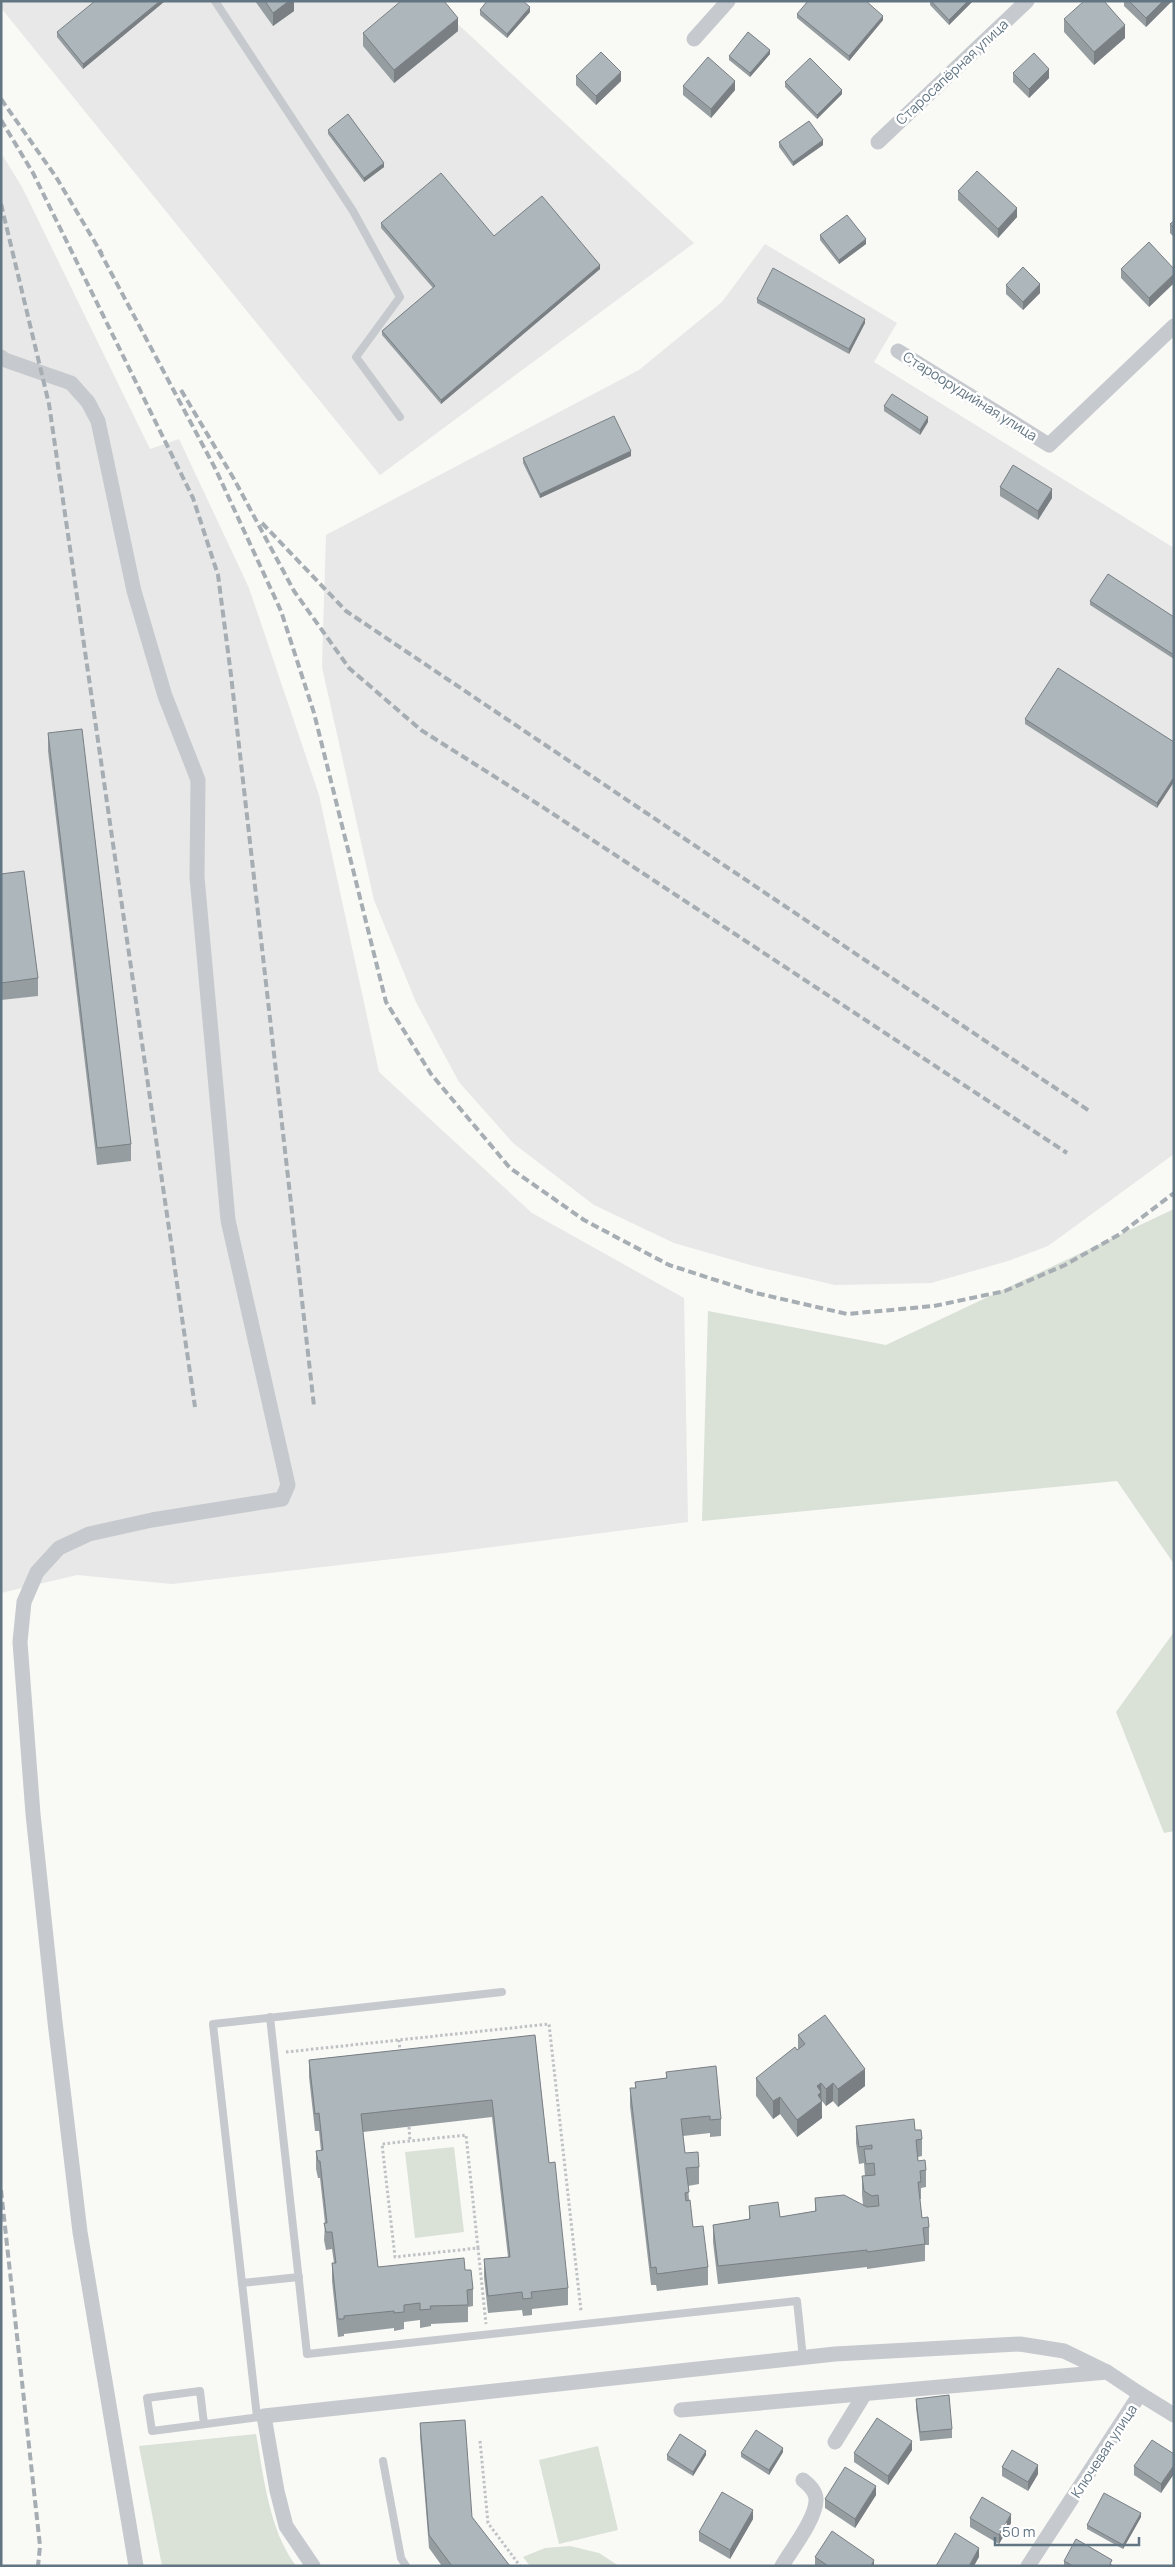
<svg xmlns="http://www.w3.org/2000/svg" width="1175" height="2567" viewBox="0 0 1175 2567" font-family="Manrope,sans-serif">
<rect width="100%" height="100%" fill="#f9f9f6"/>
<g fill="#e7e8e7">
<path d="M1,1H433L694,243L380,475L1,8Z"/>
<path d="M1,153L22,187L150,449L179,439L249,588L319,795L379,1072L532,1213L684,1298L688,1522L445,1553L172,1584L77,1575L1,1593Z"/>
<path d="M765,244L897,323L874,362L1174,548V1154L1048,1246L1008,1261L931,1283L835,1285L754,1266L674,1243L594,1205L513,1143L459,1082L416,1002L374,900L322,667L326,535L639,370L722,302Z"/>
</g>
<g fill="#dae1d7">
<path d="M1174,1209V1564L1117,1481L702,1521L708,1311L886,1345Z"/>
<path d="M1174,1632V1831L1164,1833L1116,1712Z"/>
<path d="M454,2147L464,2232L415,2238L405,2152Z"/>
<path d="M256,2434C264,2478 269,2530 296,2566H162L139,2446Z"/>
<path d="M598,2446L618,2530L559,2544L539,2460Z"/>
<path d="M570,2546L599,2553L619,2566H530L523,2557L545,2548Z"/>
</g>
<g fill="none" stroke-linecap="round" stroke-linejoin="round">
<g stroke="#bfc2c4" stroke-width="3" stroke-dasharray="2.5 2.5" stroke-linecap="butt">
<path d="M399,2040L400,2052"/>
<path d="M286,2052L549,2024L581,2311"/>
<path d="M409,2127L410,2141"/>
<path d="M478,2248L466,2135L382,2144L395,2257L478,2248L486,2324"/>
<path d="M480,2441L488,2523L520,2566"/>
</g>
<g stroke="#c6cace" stroke-width="8">
<path d="M215,1L353,211L400,297L356,357L400,417"/>
<path d="M270,2017L307,2354L797,2301L803,2358"/>
<path d="M242,2283L299,2277"/>
<path d="M257,2417L213,2024L502,1992"/>
<path d="M204,2424L200,2391L147,2398L152,2431L260,2417"/>
<path d="M383,2461L401,2558L406,2566"/>
</g>
<g stroke="#c6cace" stroke-width="15">
<path d="M694,39L728,1"/>
<path d="M878,142L1027,1"/>
<path d="M898,351L1049,445L1174,326"/>
<path d="M1,357L5,360L71,383L88,402L98,421L134,591L165,696L198,780L197,877L228,1220L288,1485L282,1499L152,1520L89,1534L59,1548L37,1572L24,1602L20,1642L33,1814L55,2022L80,2232L136,2566"/>
<path d="M681,2410L1107,2372L1140,2394"/>
<path d="M835,2442L864,2395"/>
<path d="M313,2566L286,2526L277,2491L264,2416L835,2354L1020,2344L1064,2351L1107,2372"/>
<path d="M782,2566C792,2549 817,2517 816,2499C816,2491 809,2485 803,2480"/>
<path d="M1028,2566L1140,2394L1174,2415"/>
</g>
<g stroke="#a6adb3" stroke-width="4" stroke-dasharray="8 4" stroke-linecap="butt">
<path d="M1,99L56,177L102,254"/>
<path d="M1,120L33,173L193,498L218,575L231,675L314,1406"/>
<path d="M1,204L49,404L195,1407"/>
<path d="M99,250L216,470L281,611L314,713L386,1002L431,1074L510,1168L584,1220L669,1265L756,1293L847,1314L934,1306L1005,1291L1065,1265L1120,1234L1174,1193"/>
<path d="M181,390L234,479L294,591L349,668L421,730L541,806L1067,1153"/>
<path d="M262,523L346,611L1091,1112"/>
<path d="M1,2190L40,2546L38,2566"/>
</g>
</g>
<g fill="#959da1">
<path d="M165,1L83,69L57,37V32Z"/>
<path d="M255,1H294V11L273,26Z"/>
<path d="M930,1H973L949,25L930,5Z"/>
<path d="M1124,1H1171V2L1146,27L1124,6Z"/>
<path d="M480,10L530,12L507,38L480,15Z"/>
<path d="M797,14L883,20L849,61L797,18Z"/>
<path d="M1064,19L1125,38L1094,65L1064,32Z"/>
<path d="M458,31L394,83L363,46V33Z"/>
<path d="M770,54L750,77L729,60V56Z"/>
<path d="M1013,73L1049,78L1029,98L1013,82Z"/>
<path d="M576,76L621,81L596,105L576,85Z"/>
<path d="M785,82L842,94L817,119L785,87Z"/>
<path d="M683,86L735,90L711,118L683,95Z"/>
<path d="M328,130L384,167L364,182L328,134Z"/>
<path d="M779,142L823,145L793,166L779,147Z"/>
<path d="M958,191L1017,217L998,238L958,200Z"/>
<path d="M1174,221V237L1170,233V224Z"/>
<path d="M381,223L494,236L600,269L441,404L382,335V331L433,288L381,228Z"/>
<path d="M820,235L866,244L839,264L820,240Z"/>
<path d="M1121,269H1174V283L1149,307L1121,278Z"/>
<path d="M1006,285L1040,293L1023,310L1006,294Z"/>
<path d="M757,299L865,323L849,354L757,303Z"/>
<path d="M884,406L928,422L920,435L884,411Z"/>
<path d="M631,456L540,498L523,463V458Z"/>
<path d="M1000,487L1052,498L1038,520L1000,496Z"/>
<path d="M1090,601L1174,617V659L1090,605Z"/>
<path d="M1025,719L1174,742L1157,808L1025,724Z"/>
<path d="M48,733L131,1144V1161L97,1165L48,751Z"/>
<path d="M1,874L38,978V996L1,1000Z"/>
<path d="M535,2035L549,2163L568,2288V2305L532,2309V2315L523,2316L522,2310L488,2313L484,2277V2259L508,2257L492,2117L363,2132L378,2267L465,2270L473,2289V2306L468,2307V2322L431,2324V2326L420,2328V2320L404,2322V2329L394,2331V2328L344,2334V2336L338,2337L332,2281V2263H334L332,2249L326,2250L324,2240L325,2223L320,2178H318L316,2169V2151H321L319,2131H315L309,2077V2060Z"/>
<path d="M798,2035L865,2086L838,2107L833,2101L826,2106L822,2101V2118L797,2137L780,2114L773,2119L756,2096V2078L798,2049Z"/>
<path d="M666,2072L721,2119V2136L710,2137V2133L683,2136L685,2153L699,2167V2184L688,2186L689,2200L693,2227L708,2267V2285L657,2291L656,2285H651L630,2106V2088H635V2082L666,2078Z"/>
<path d="M856,2126L915,2130L922,2139V2156L918,2157V2161L926,2170V2187L921,2188V2199H920L922,2218L929,2227V2245H925V2261L867,2269V2267L718,2284L713,2242V2225L749,2219V2206L780,2217L815,2211V2198L863,2205L862,2194V2176H865L864,2163L859,2164L856,2143Z"/>
<path d="M916,2399L952,2429V2438L920,2441L916,2408Z"/>
<path d="M420,2423L472,2517L510,2566H442L429,2548L420,2436Z"/>
<path d="M912,2450L888,2485L854,2462V2453Z"/>
<path d="M783,2452L769,2475L741,2457V2453Z"/>
<path d="M1174,2454L1161,2493L1134,2475V2466Z"/>
<path d="M667,2455H706L693,2476L667,2460Z"/>
<path d="M1002,2467L1038,2474L1028,2491L1002,2476Z"/>
<path d="M876,2495L855,2528L825,2508V2499Z"/>
<path d="M1141,2517L1123,2549L1087,2529V2525Z"/>
<path d="M970,2518L1011,2523L999,2544L970,2527Z"/>
<path d="M753,2519L730,2559L699,2541V2532Z"/>
<path d="M815,2557L874,2566H815Z"/>
<path d="M1064,2561L1112,2564L1111,2566H1065L1064,2565Z"/>
</g>
<g fill="#797f83">
<path d="M160,1H165L83,69V64Z"/>
<path d="M289,1H294V11L273,26V13Z"/>
<path d="M968,1H973L949,25V20Z"/>
<path d="M1163,1L1171,2L1146,27V18Z"/>
<path d="M530,7V12L507,38V34Z"/>
<path d="M883,16V20L849,61V56Z"/>
<path d="M458,18V31L394,83V70Z"/>
<path d="M1125,25V38L1094,65V52Z"/>
<path d="M770,50V54L750,77V73Z"/>
<path d="M1049,69V78L1029,98V89Z"/>
<path d="M621,72V81L596,105V96Z"/>
<path d="M735,81V90L711,118V109Z"/>
<path d="M842,90V94L817,119V115Z"/>
<path d="M823,140V145L793,166V162Z"/>
<path d="M384,163V167L364,182V178Z"/>
<path d="M1017,208V217L998,238V229Z"/>
<path d="M866,239V244L839,264V260Z"/>
<path d="M600,265V269L441,404V400Z"/>
<path d="M1174,274V283L1149,307V298Z"/>
<path d="M1040,284V293L1023,310V302Z"/>
<path d="M865,319V323L849,354V349Z"/>
<path d="M928,417V422L920,435V430Z"/>
<path d="M631,451V456L540,498V494Z"/>
<path d="M1052,489V498L1038,520V511Z"/>
<path d="M1174,777V782L1157,808V803Z"/>
<path d="M865,2069V2086L838,2107V2089Z"/>
<path d="M821,2083L822,2118L797,2137V2120L817,2086Z"/>
<path d="M833,2083V2101L826,2106V2089Z"/>
<path d="M780,2097V2114L773,2119V2101Z"/>
<path d="M912,2441V2450L888,2485V2476Z"/>
<path d="M783,2448V2452L769,2475V2470Z"/>
<path d="M706,2451V2455L693,2476V2472Z"/>
<path d="M1038,2465V2474L1028,2491V2482Z"/>
<path d="M1174,2465V2474L1161,2493V2484Z"/>
<path d="M876,2486V2495L855,2528V2519Z"/>
<path d="M753,2510V2519L730,2559V2550Z"/>
<path d="M1141,2513V2517L1123,2549V2545Z"/>
<path d="M1011,2514V2523L999,2544V2535Z"/>
<path d="M979,2548V2557L974,2566H969Z"/>
<path d="M874,2560V2566H871Z"/>
</g>
<g fill="#adb6bb" stroke="#797f83">
<path d="M95,1H160L83,64L57,32Z"/>
<path d="M265,1H289L273,13Z"/>
<path d="M401,1H444L458,18L394,70L363,33Z"/>
<path d="M487,1H523L530,7L507,34L480,10Z"/>
<path d="M808,1H866L883,16L849,56L797,14Z"/>
<path d="M931,1H968L949,20Z"/>
<path d="M1084,1H1104L1125,25L1094,52L1064,19Z"/>
<path d="M1129,1H1163L1146,18Z"/>
<path d="M748,32L770,50L750,73L729,56Z"/>
<path d="M601,52L621,72L596,96L576,76Z"/>
<path d="M1034,53L1049,69L1029,89L1013,73Z"/>
<path d="M708,57L735,81L711,109L683,86Z"/>
<path d="M810,58L842,90L817,115L785,82Z"/>
<path d="M348,114L384,163L364,178L328,130Z"/>
<path d="M809,121L823,140L793,162L779,142Z"/>
<path d="M977,171L1017,208L998,229L958,191Z"/>
<path d="M441,173L494,236L542,196L600,265L441,400L382,331L435,286L381,223Z"/>
<path d="M847,215L866,239L839,260L820,235Z"/>
<path d="M1174,221V228L1170,224Z"/>
<path d="M1149,242L1174,269V274L1149,298L1121,269Z"/>
<path d="M1023,267L1040,284L1023,302L1006,285Z"/>
<path d="M773,268L865,319L849,349L757,299Z"/>
<path d="M892,394L928,417L920,430L884,406Z"/>
<path d="M614,416L631,451L540,494L523,458Z"/>
<path d="M1013,465L1052,489L1038,511L1000,487Z"/>
<path d="M1108,574L1174,617V655L1090,601Z"/>
<path d="M1058,668L1174,742V777L1157,803L1025,719Z"/>
<path d="M82,729L131,1144L97,1148L48,733Z"/>
<path d="M24,871L38,978L1,983V874Z"/>
<path d="M825,2015L865,2069L838,2089L833,2083L826,2089L821,2083L817,2086L821,2092L818,2095L822,2101L797,2120L780,2097L773,2101L756,2078L795,2047L797,2050L805,2044L798,2035Z"/>
<path d="M535,2035L549,2163L555,2162L568,2288L531,2292L532,2298L523,2299L522,2292L488,2296L484,2259L510,2257L492,2100L361,2114L378,2267L464,2258L465,2270H471L473,2289L467,2290L468,2305L430,2306L431,2309L420,2310V2303L404,2305V2312L394,2313V2311L344,2316V2319H338L332,2263H336L332,2232H326L324,2223H327L320,2161H318L316,2151L323,2150L319,2113L315,2114L309,2060Z"/>
<path d="M716,2066L721,2119L710,2120V2116L681,2119L685,2153L698,2152L699,2167L686,2168L689,2192L685,2193L686,2201L690,2200L693,2227L703,2226L708,2267L657,2274L656,2267L651,2268L630,2088H636L635,2082L667,2078L666,2072Z"/>
<path d="M914,2119L915,2130H921L922,2139L916,2140L918,2161L925,2160L926,2170L920,2171L921,2182H918L922,2218L928,2217L929,2227L923,2228L925,2244L867,2252V2250L718,2266L713,2225L750,2219L749,2206L778,2202L780,2217L816,2211L815,2198L844,2195L867,2207L879,2206L878,2195L872,2196L864,2191L862,2176L875,2175L874,2163L866,2164L864,2149H872V2145L859,2147L856,2126Z"/>
<path d="M949,2395L952,2429L920,2432L916,2399Z"/>
<path d="M877,2418L912,2441L888,2476L854,2453Z"/>
<path d="M465,2420L472,2517L510,2566H452L429,2535L420,2423Z"/>
<path d="M756,2430L783,2448L769,2470L741,2453Z"/>
<path d="M680,2434L706,2451L693,2472L667,2455Z"/>
<path d="M1152,2440L1174,2454V2465L1161,2484L1134,2466Z"/>
<path d="M1012,2450L1038,2465L1028,2482L1002,2467Z"/>
<path d="M845,2467L876,2486L855,2519L825,2499Z"/>
<path d="M722,2492L753,2510L730,2550L699,2532Z"/>
<path d="M1104,2493L1141,2513L1123,2545L1087,2525Z"/>
<path d="M982,2497L1011,2514L999,2535L970,2518Z"/>
<path d="M832,2531L874,2560L871,2566H828L815,2557Z"/>
<path d="M955,2533L979,2548L969,2566H936Z"/>
<path d="M1076,2539L1112,2560L1109,2566H1073L1064,2561Z"/>
</g>
<g text-anchor="middle" stroke-width="5" stroke-linejoin="round" paint-order="stroke">
<g font-size="14" fill="#627583" stroke="#fff">
<text transform="translate(952 72) rotate(-43)" y="5">Старосапёрная улица</text>
<text transform="translate(970 396) rotate(32)" y="5">Староорудийная улица</text>
<text transform="translate(1104 2451) rotate(-57)" y="5">Ключевая улица</text>
</g>
</g>
<rect width="1175" height="2567" fill="none" stroke="#627583" stroke-width="5"/>
<path d="M995 2537v8h144v-8" fill="none" stroke="#627583" stroke-width="2.5"/>
<text x="1002" y="2537" font-size="15" fill="#627583" stroke="#ffffff" stroke-width="4" paint-order="stroke">50 m</text>
</svg>
